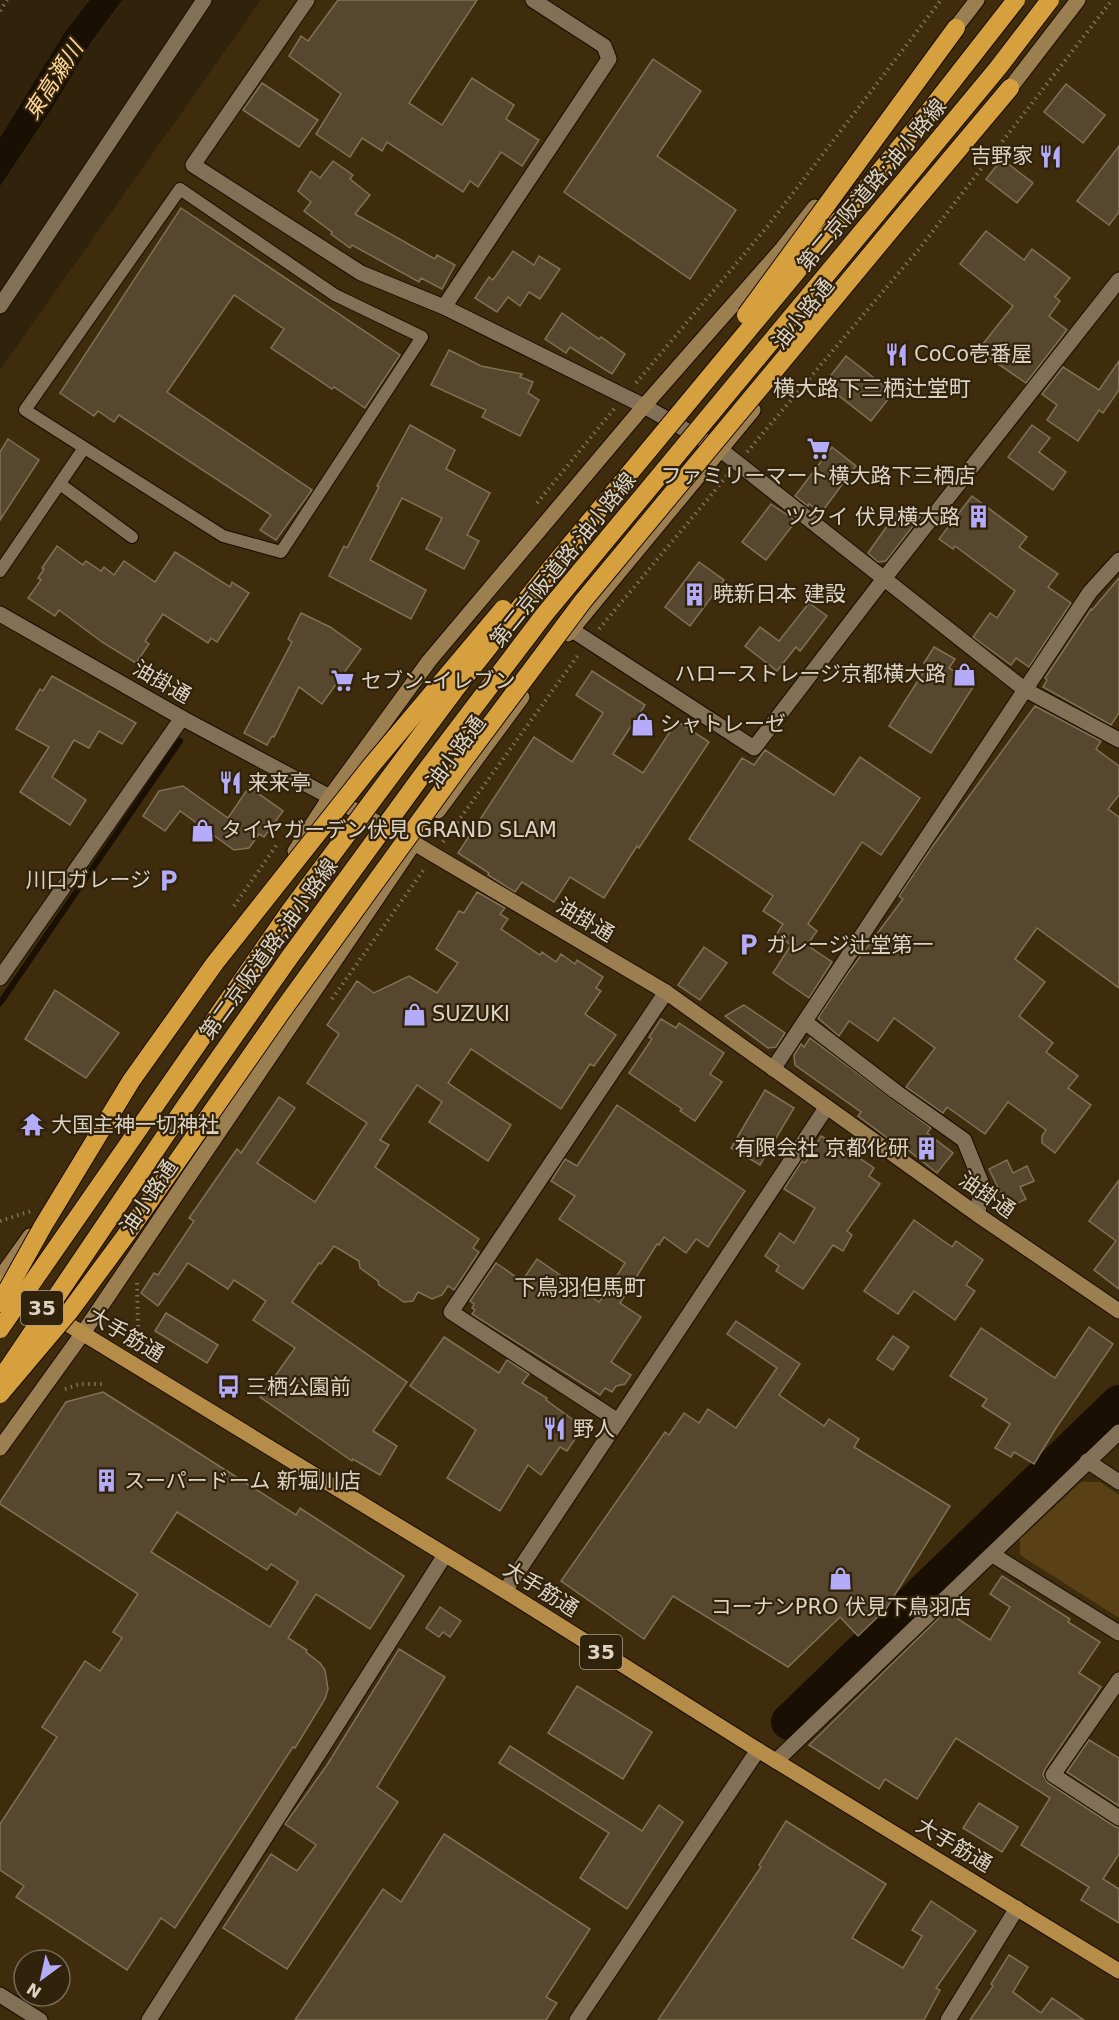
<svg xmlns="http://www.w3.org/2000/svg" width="1119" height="2020" viewBox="0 0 1119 2020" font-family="'DejaVu Sans','Noto Sans JP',sans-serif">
<rect width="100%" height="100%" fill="#31230b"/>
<path fill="#3e2c0c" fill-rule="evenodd" d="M261,0H1119V2020H0V370ZM24,1960H60V1996H24Z"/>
<path fill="#594015" d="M1081,1482H1100L1119,1495V1618L1020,1555V1539Z"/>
<path fill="#190f02" d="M90,0H122L91,42L56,102L0,186V138L65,32Z"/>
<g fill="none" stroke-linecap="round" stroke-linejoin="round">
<path stroke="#190f02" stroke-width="6" d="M0,1003L180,741"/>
<path stroke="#190f02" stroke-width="36" d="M789,1722L1119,1403"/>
</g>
<g fill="#57472f" stroke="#817157" stroke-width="1.5" fill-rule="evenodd">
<path d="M338,0H477L409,103L442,125L472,78L514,105L506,119L539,140L522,166L501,152L478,187L470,181L463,192L387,142L382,151L362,138L350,157L316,134L341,94L289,56L301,36L308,41Z"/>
<path d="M653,59L701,91L657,156L736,210L690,279L564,192Z"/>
<path d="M262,83L318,120L299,147L243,110Z"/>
<path d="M1066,84L1105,115L1083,143L1044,112Z"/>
<path d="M1119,146V212L1109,225L1077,201Z"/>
<path d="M1002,159L1033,183L1017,203L986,179Z"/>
<path d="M333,161L353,175L350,179L370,195L355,214L435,259L437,255L455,265L442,289L421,278L419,282L352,245L350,248L331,234L332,232L304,211L311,202L298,191L311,171L320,178Z"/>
<path d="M181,208L400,355L365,408L334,387L332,389L271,348L284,329L234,295L167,392L312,490L276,540L260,530L271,515L119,415L114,422L98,411L94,416L60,393Z"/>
<path d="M986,231L1024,260L1032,249L1070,278L1055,297L1060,301L1049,316L1067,330L1026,383L978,350L1013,306L960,264Z"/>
<path d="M513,251L534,265L539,256L560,269L540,299L529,292L520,306L508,297L497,312L475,298L489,277L493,280Z"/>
<path d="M562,313L599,339L601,337L625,354L612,374L570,347L566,353L545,339Z"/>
<path d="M449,350L481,366L522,374L520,377L533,382L528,393L539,400L520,436L482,417L486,410L431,385Z"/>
<path d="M846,356L893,393L871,421L824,384Z"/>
<path d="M1119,361V390L1103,413L1099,410L1078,441L1047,420L1057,405L1042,394L1063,367L1099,390Z"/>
<path d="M410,425L455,450L446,469L490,493L467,535L479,541L464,569L426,549L442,518L402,498L370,560L426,590L411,619L329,576L344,546L347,548L379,487L377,486Z"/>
<path d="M1032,425L1050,438L1039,452L1066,472L1053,490L1008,457Z"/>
<path d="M8,439L39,460L0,520V452Z"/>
<path d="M832,447L856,466L821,513L809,504L808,506L795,496Z"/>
<path d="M972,496L1027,537L1019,547L1058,574L1048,587L1071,603L1029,667L1016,658L1011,665L973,637L990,613L997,618L1015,591L955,546L953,549L939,539Z"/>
<path d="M771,504L796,521L766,560L742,542Z"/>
<path d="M902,505L920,517L886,561L878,562L868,553Z"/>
<path d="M57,546L83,565L86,561L101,571L104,567L114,575L124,561L155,582L175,552L230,587L232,582L249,593L217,642L211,638L208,643L163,614L145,641L149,644L136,663L102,642L59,610L55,616L28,598L41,580L38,578L44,569L42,568Z"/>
<path d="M699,562L724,580L690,626L665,607Z"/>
<path d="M1119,578V713L1111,725L1043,687L1047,680L1045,678L1091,609L1092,610Z"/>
<path d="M809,603L827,616L800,651L796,647L777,671L745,646L760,627L779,641Z"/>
<path d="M301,613L330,627L361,649L322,704L299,687L274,737L272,736L267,745L244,733L292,642L288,639Z"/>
<path d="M934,647L955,659L949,668L975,684L931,753L889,726L928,665L924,663Z"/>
<path d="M592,671L645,705L613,754L643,773L677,721L709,742L639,848L637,846L604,898L570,877L554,902L522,882L515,892L488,875L489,873L458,853L534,737L572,762L603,713L576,695Z"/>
<path d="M52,676L136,723L122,744L99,731L89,748L74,740L52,777L86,800L70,825L20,792L49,747L16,729L40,689L43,691Z"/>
<path d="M1035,706L1101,741L1096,749L1119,766V795L1108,809L1119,817V988L1037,928L1015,959L1045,982L1019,1016L1053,1043L1046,1052L1078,1076L1068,1088L1091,1105L1055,1153L1042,1143V1136L1046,1130L1008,1102L985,1134L947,1107L943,1113L906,1087L935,1048L894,1018L878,1041L849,1021L839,1036L818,1018L848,973L903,899L899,896L932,847Z"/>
<path d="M765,750L834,795L860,757L920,798L881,855L862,842L808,924L817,931L807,945L832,962L809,998L773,973L791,945L776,935L783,924L763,911L773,896L689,839L742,758L754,765Z"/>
<path d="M183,786L228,818L249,787L283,811L264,837L259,834L249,848L234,850L180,811L165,831L143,816L159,791Z"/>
<path d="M477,892L505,908L500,914L508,919L501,929L540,955L542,952L556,962L561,954L575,964L577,960L603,977L596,988L601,991L585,1014L616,1035L594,1066L590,1064L561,1109L471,1049L448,1083L511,1125L488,1161L429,1122L442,1102L417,1085L380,1140L389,1145L375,1167L479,1239L473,1248L479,1252L454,1290L448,1286L442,1295L432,1299L418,1292L413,1301L404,1302L379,1285L378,1281L360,1268L359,1261L334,1246L321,1264L319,1263L292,1302L407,1382L373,1431L397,1446L380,1475L353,1459L352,1461L260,1397L295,1348L253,1320L266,1301L234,1280L228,1289L188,1263L158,1306L141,1293L154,1273L158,1275L194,1221L189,1218L237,1149L241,1153L279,1097L295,1108L257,1163L315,1202L367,1123L307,1083L339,1034L327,1025L357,981L374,993L409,976L437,993L458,963L436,949L459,911L464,913Z"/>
<path d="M704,947L727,963L700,1000L678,985Z"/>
<path d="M55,990L119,1033L86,1078L25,1039Z"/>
<path d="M744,1005L785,1033L776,1047L768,1048L725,1016Z"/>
<path d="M661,1019L676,1028L679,1023L724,1053L710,1074L722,1082L695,1121L680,1111L682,1109L629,1073L652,1039L649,1037Z"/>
<path d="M810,1038L931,1128L927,1133L953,1153L937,1173L899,1143L897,1145L858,1116L861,1112L795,1065L794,1055L801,1044L804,1047Z"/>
<path d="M765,1090L794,1108L760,1165L731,1148Z"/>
<path d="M617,1105L745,1191L708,1247L696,1239L686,1253L664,1237L659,1245L657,1244L620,1303L641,1317L611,1362L631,1375L625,1384L616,1386L612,1392L605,1388L600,1395L472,1314L475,1310L472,1308L474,1304L470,1301L496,1263L522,1281L537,1259L599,1302L606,1293L625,1263L559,1219L575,1196L551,1181L565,1159L577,1166Z"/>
<path d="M821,1136L845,1150L846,1149L874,1168L869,1176L880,1184L847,1231L852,1235L843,1251L833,1245L803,1289L776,1271L779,1266L765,1256L780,1233L794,1243L815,1208L784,1189L802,1161L805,1163Z"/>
<path d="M1007,1160L1013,1173L1027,1166L1034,1181L1020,1187L1026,1199L1008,1208L989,1169Z"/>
<path d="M1119,1180V1289L1094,1270L1116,1241L1089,1221Z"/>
<path d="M914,1220L952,1247L956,1241L983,1260L966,1285L975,1291L955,1320L914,1291L898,1314L864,1291Z"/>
<path d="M166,1313L218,1345L207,1363L155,1331Z"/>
<path d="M736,1321L800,1364L779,1395L824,1426L829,1419L859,1439L854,1447L950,1506L886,1609L858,1636L840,1617L788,1667L673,1596L644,1639L561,1581L665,1432L669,1435L684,1413L699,1423L708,1409L736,1428L777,1368L727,1334Z"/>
<path d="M1089,1327L1113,1344L1056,1428L1034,1464L1014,1452L1011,1457L995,1448L1010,1424L982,1406L987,1399L950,1376L981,1328L1055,1378Z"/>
<path d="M893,1336L909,1347L893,1370L877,1359Z"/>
<path d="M444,1337L499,1373L507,1360L529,1374L522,1383L547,1398L546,1400L583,1427L567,1451L560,1447L541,1475L528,1465L500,1511L447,1478L476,1430L410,1386Z"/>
<path d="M103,1392L296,1515L300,1508L404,1576L370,1629L316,1594L288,1638L307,1650L306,1652L320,1663L325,1670L328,1689L325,1699L295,1748L293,1747L175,1928L161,1918L127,1970L16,1897L24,1886L0,1870V1824L57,1737L42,1727L85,1661L100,1671L122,1638L113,1632L138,1594L0,1504V1502L66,1402ZM177,1512L267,1570L271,1564L298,1582L270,1627L151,1552Z"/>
<path d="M1002,1576L1070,1619L1068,1622L1100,1642L1079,1673L1101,1687L1045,1769L1043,1775L1048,1783L1114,1826L1119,1828V1854L1103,1879L1119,1889V1923L1081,1900L1089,1887L1021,1845L1050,1798L956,1738L917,1799L885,1779L879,1789L809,1745L946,1611L990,1640L1010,1607L990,1594Z"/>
<path d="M440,1607L461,1621L450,1637L443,1632L439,1637L426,1628Z"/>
<path d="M399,1649L445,1677L377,1787L398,1802L287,1969L223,1928L271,1854L297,1871L316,1845L285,1824L327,1765Z"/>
<path d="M577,1686L652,1732L623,1779L548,1733Z"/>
<path d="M1089,1740L1119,1758V1806L1067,1772Z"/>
<path d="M510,1746L642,1831L659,1805L683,1822L627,1909L580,1878L609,1833L499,1763Z"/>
<path d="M979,1803L1018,1827L1002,1852L963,1828Z"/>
<path d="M786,1821L886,1884L852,1938L903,1968L922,1936L912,1930L931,1901L976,1931L936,1988L940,1990L924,2020H658L761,1867L759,1865Z"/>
<path d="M444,1834L590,1929L546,1997L557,2003L546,2020H295L383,1889L401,1902Z"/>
<path d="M1009,1955L1028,1967L1013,1992L1041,2013L1052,1998L1084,2020H970L993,1986L991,1984Z"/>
</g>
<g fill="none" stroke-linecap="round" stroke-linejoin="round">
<defs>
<g id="lane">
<path d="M180,189L335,295L422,337L281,552L223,536L25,410Z"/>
<path d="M60,484L132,537"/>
<path d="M0,571L84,448"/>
</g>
<g id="street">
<path d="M307,0L193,165L361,273L444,307L644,406L721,450L1024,689L1119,740"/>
<path d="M0,306L204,0"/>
<path d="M444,307L609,59L604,46L533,0"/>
<path d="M0,614L182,718L330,797"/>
<path d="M572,630L754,748L883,580L1119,280"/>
<path d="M0,978L182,718"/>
<path d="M805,1022L895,1091L964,1140L981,1182L978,1215"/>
<path d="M773,1069L1090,592L1119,560"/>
<path d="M618,1421L451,1312L666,992"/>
<path d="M1087,1461L1119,1482"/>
<path d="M993,1555L1119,1633"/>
<path d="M505,1591L826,1108"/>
<path d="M1119,1680L1053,1775L1119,1818"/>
<path d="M776,1761L1119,1432"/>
<path d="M0,1995L40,2020"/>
<path d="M149,2020L445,1555"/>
<path d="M577,2020L758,1750"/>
<path d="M948,2020L1017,1908"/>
</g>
<g id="secondary">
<path d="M950,35L977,0"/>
<path d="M1004,96L1078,0"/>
<path d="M568,634L753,410"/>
<path d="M333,798L414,843L666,992L978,1215L1119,1311"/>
<path d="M438,811L522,697"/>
<path d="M295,851L330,797L429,661L644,406L782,249L815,207"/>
<path d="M0,1278L30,1236"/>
<path d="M0,1448L83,1333L415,842"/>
</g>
<path id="primary" d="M0,1283L505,1591L758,1750L1119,1971"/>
<g id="highway">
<path d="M850,173L956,28"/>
<path d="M910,207L1010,88"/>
</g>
</defs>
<use href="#lane" stroke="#190c00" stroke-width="14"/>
<use href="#street" stroke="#190c00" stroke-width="17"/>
<use href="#secondary" stroke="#190c00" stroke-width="17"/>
<use href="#primary" stroke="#190c00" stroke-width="17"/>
<use href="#highway" stroke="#190c00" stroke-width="20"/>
<g stroke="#7d715d" stroke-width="4" stroke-dasharray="1.5 4.5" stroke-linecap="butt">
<path d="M0,11L7,0"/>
<path d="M636,383L767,227L941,0"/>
<path d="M747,452L919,249L1112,0"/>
<path d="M537,503L614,409"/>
<path d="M599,629L727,476"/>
<path d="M443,842L579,654"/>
<path d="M234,906L278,843"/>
<path d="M332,999L425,868"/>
<path d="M0,1221L31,1211"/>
<path d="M137,1283L138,1329"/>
<path d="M65,1389L80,1384H102"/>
</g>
<use href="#lane" stroke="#827157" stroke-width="12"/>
<use href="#street" stroke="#827157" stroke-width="15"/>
<use href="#secondary" stroke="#9c7f50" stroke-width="15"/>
<use href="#primary" stroke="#b58d49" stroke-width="15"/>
<use href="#highway" stroke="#d7a03f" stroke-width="18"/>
<defs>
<g id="highway-bridge">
<path d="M746,315L850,173"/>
<path d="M0,1303L43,1226L131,1081L215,963L371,766L503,609"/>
<path d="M0,1329L290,911L454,691L551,568L919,124L1016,0"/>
<path d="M0,1380L186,1105L289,958L421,777L544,615L998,68L1050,0"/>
<path d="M0,1394L70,1311L126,1235L282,1011L464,760L583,601L910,207"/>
</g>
</defs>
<use href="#highway-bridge" stroke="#190c00" stroke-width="20" stroke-linecap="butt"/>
<use href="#highway-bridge" stroke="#d7a03f" stroke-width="18"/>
</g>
<defs>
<symbol id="restaurant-bare" viewBox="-9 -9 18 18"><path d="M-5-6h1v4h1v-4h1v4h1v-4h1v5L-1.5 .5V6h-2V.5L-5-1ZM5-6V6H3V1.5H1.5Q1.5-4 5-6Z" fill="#b4acf9" stroke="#31230b" stroke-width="2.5" paint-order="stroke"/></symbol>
<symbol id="supermarket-bare" viewBox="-9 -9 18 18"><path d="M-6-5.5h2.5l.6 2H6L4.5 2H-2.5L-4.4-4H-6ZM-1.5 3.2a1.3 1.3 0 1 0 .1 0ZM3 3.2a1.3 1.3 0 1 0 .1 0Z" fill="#b4acf9" stroke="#31230b" stroke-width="2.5" paint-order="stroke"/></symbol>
<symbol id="building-bare" viewBox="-9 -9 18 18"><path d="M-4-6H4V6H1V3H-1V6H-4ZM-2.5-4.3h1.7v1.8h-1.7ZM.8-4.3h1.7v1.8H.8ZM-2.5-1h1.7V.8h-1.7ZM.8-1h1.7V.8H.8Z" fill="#b4acf9" stroke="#31230b" stroke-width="2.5" paint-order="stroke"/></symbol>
<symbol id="shop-bare" viewBox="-9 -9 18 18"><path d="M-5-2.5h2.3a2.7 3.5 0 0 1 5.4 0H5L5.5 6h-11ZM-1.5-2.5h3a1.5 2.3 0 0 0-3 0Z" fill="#b4acf9" stroke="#31230b" stroke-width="2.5" paint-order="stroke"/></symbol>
<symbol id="parking-bare" viewBox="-9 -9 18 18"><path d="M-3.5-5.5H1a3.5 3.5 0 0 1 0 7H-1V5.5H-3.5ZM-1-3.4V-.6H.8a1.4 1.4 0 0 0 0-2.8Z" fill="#b4acf9" stroke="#31230b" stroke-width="2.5" paint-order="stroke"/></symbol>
<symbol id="temple-bare" viewBox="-9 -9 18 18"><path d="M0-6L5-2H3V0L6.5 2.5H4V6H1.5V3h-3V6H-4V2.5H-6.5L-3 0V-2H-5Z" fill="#b4acf9" stroke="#31230b" stroke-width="2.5" paint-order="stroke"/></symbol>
<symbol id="bus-bare" viewBox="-9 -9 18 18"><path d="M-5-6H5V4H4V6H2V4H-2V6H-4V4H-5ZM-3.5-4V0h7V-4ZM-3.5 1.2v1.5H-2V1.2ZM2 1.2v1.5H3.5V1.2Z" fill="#b4acf9" stroke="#31230b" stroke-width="2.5" paint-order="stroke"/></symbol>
</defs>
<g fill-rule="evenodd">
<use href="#restaurant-bare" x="1034" y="140" width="33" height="33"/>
<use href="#restaurant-bare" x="880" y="338" width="33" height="33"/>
<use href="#supermarket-bare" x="802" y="432" width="33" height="33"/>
<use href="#building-bare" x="962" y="500" width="33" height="33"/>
<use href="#building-bare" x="678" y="578" width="33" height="33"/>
<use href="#shop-bare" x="948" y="658" width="33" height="33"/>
<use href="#supermarket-bare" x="326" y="664" width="33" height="33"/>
<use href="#shop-bare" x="626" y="708" width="33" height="33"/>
<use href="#restaurant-bare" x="214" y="766" width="33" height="33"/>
<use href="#shop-bare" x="186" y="814" width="33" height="33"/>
<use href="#parking-bare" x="152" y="864" width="33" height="33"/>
<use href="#parking-bare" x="732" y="928" width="33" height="33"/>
<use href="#shop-bare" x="398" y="998" width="33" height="33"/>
<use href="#temple-bare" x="16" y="1108" width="33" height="33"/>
<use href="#building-bare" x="910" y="1132" width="33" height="33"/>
<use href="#bus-bare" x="212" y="1370" width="33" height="33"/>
<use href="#restaurant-bare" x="538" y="1412" width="33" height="33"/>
<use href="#building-bare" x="90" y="1464" width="33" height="33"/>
<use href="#shop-bare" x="824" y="1562" width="33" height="33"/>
</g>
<g text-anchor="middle" stroke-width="4.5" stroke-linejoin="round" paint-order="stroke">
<g fill="#31230b" stroke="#a99e8d" stroke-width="1.5">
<rect x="21" y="1291" width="42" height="34" rx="4.5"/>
<rect x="580" y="1635" width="42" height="34" rx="4.5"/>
</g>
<g font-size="20" font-weight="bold" fill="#ddd3c5">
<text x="42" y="1315">35</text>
<text x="601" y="1659">35</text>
</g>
<g font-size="21" fill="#ddd3c5" stroke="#31230b" text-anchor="start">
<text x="1033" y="163" text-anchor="end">吉野家</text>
<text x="914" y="361">CoCo壱番屋</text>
<text x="818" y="483" text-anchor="middle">ファミリーマート横大路下三栖店</text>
<text x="960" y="524" text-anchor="end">ツクイ 伏見横大路</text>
<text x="713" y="601">暁新日本 建設</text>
<text x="946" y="681" text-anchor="end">ハローストレージ京都横大路</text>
<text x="361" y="688">セブン-イレブン</text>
<text x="660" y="731">シャトレーゼ</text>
<text x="248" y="790">来来亭</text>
<text x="221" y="837">タイヤガーデン伏見 GRAND SLAM</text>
<text x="151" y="887" text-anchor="end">川口ガレージ</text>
<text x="766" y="952">ガレージ辻堂第一</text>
<text x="432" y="1021">SUZUKI</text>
<text x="51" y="1132">大国主神一切神社</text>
<text x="909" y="1155" text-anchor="end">有限会社 京都化研</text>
<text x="246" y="1394">三栖公園前</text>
<text x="573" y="1436">野人</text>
<text x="124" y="1488">スーパードーム 新堀川店</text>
<text x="841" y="1614" text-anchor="middle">コーナンPRO 伏見下鳥羽店</text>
</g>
<g font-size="21" fill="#ddd3c5" stroke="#31230b">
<text transform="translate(872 185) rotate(-50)" y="7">第二京阪道路;油小路線</text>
<text transform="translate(803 314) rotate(-51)" y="7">油小路通</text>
<text transform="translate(563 560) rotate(-51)" y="7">第二京阪道路;油小路線</text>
<text transform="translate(162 682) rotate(30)" y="7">油掛通</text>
<text transform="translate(456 752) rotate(-54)" y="7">油小路通</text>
<text transform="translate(585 920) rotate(31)" y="7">油掛通</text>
<text transform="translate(269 949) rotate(-54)" y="7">第二京阪道路;油小路線</text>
<text transform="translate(987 1195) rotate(35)" y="7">油掛通</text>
<text transform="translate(149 1197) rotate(-56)" y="7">油小路通</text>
<text transform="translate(126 1335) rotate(31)" y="7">大手筋通</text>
<text transform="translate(541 1589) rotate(32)" y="7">大手筋通</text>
<text transform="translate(954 1845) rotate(31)" y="7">大手筋通</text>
</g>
<g font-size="22" font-style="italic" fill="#ffd89b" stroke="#31230b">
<text transform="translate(53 80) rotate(-57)" y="8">東高瀬川</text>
</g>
<g font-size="22" fill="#ddd3c5" stroke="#31230b">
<text x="872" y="396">横大路下三栖辻堂町</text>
<text x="580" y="1295">下鳥羽但馬町</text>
</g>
</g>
<g transform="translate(42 1978) rotate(213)"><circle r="28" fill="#31230b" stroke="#766955" stroke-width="1.5"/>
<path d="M0-4.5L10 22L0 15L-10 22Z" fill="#b4acf9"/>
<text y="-9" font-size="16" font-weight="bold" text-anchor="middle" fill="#ddd3c5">N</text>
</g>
</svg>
